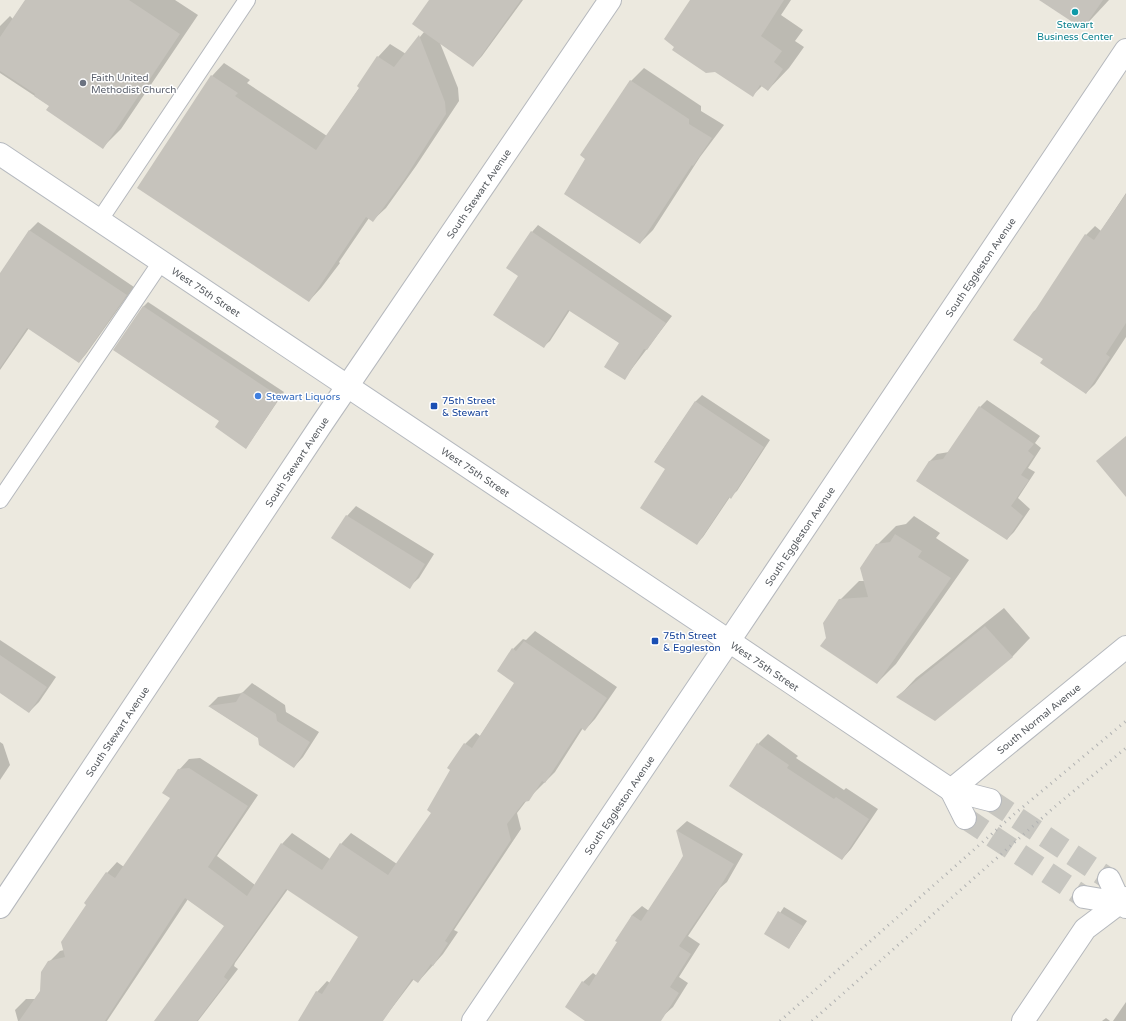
<svg xmlns="http://www.w3.org/2000/svg" width="1126" height="1021" viewBox="0 0 1126 1021" font-family="'Varela Round',sans-serif">
<rect width="100%" height="100%" fill="#ece9df"/>
<g fill="#0003">
<path d="M26,0H175L198,15L121,129L103,147L50,106L0,73V26L10,16L13,19Z"/>
<path d="M430,0H523L482,56L473,66L440,43L458,88L459,101L416,166L386,208L373,220L369,218L339,262L340,263L321,288L309,301L212,76L224,63L250,80L247,83L327,136L360,87L378,57L390,44L406,54L424,32Z"/>
<path d="M692,0H791L781,15L803,30L795,41L804,47L789,68L768,90L762,86L753,95Z"/>
<path d="M1041,0H1109L1083,28Z"/>
<path d="M644,68L701,106V111L724,125L700,157L653,230L640,243L631,81Z"/>
<path d="M1126,193V337L1095,384L1086,393L1044,359L1033,312L1039,307L1086,235L1095,226L1101,231Z"/>
<path d="M38,222L134,287L86,354L79,362L29,328L0,370V275L30,230Z"/>
<path d="M538,225L672,316L624,379L620,343L570,310L550,341L543,347L519,276L532,232Z"/>
<path d="M148,302L284,392L246,448L220,421L143,307Z"/>
<path d="M702,395L770,440L737,491L730,497L703,537L697,543L666,469L655,461L696,401Z"/>
<path d="M987,400L1040,436L1035,443L1041,448L1028,468L1035,472L1018,498L1030,509L1014,532L1007,539L929,462L937,454L949,452L980,407Z"/>
<path d="M356,506L434,554L419,578L409,587L347,516Z"/>
<path d="M914,516L940,533L936,538L969,560L896,664L877,683L827,639L840,600L859,581H864L877,545L896,526L906,524Z"/>
<path d="M1004,608L1030,638L1012,657L898,697L916,678Z"/>
<path d="M535,631L617,687L595,719L585,730L583,728L555,772L527,800L517,813L521,829L454,930L458,932L443,954L418,982L414,979L382,1021H309L302,1016L317,992L327,981L330,983L359,937L288,889L235,963L234,966L238,969L198,1021H155L225,926L188,899L107,1021H18L15,1010L26,999H35L41,991L49,962L60,951L64,950L88,905L86,903L107,873L117,862L124,867L171,798L179,770L189,759L200,758L258,795L217,856L255,885L282,844L292,833L330,859L341,844L351,833L397,864L432,813L451,770L448,768L465,744L476,733L480,736L516,683L513,649L523,639L526,640Z"/>
<path d="M0,640L56,677L39,702L29,712L0,692Z"/>
<path d="M252,683L285,705L286,712L319,732L303,757L294,767L259,738L209,706L218,697L242,693Z"/>
<path d="M768,734L798,756L796,758L844,790L846,788L878,809L851,849L842,859L758,744Z"/>
<path d="M0,742L3,744L10,765L0,780Z"/>
<path d="M687,821L743,854L727,882L720,888L688,936L700,944L679,977L688,983L673,1007L663,1016L652,1021H587L583,982L593,973L597,976L619,942L632,915L642,906L649,911L684,856L677,830Z"/>
<path d="M784,907L807,921L789,948L766,934Z"/>
<path d="M1126,1002V1021H1113Z"/>
<path d="M1106,1018L1110,1021H1102Z"/>
</g>
<g fill="#c6c3bc">
<path d="M25,0H129L180,34L103,149L46,110L49,106L34,96L35,94L0,71V37Z"/>
<path d="M429,0H521L473,67L412,24Z"/>
<path d="M690,0H784L761,36L782,51L774,62L783,69L768,91L760,85L753,97L715,72L706,73L672,50L674,47L664,39Z"/>
<path d="M1039,0H1103L1083,29Z"/>
<path d="M419,35L445,102L446,114L404,180L373,222L366,217L309,302L137,188L211,75L238,93L235,96L316,150L359,88L357,86L377,56L394,67Z"/>
<path d="M630,80L689,119V124L712,138L693,166L692,165L640,244L564,194L585,159L580,155Z"/>
<path d="M1126,194V323L1106,354L1110,357L1086,394L1040,363L1043,359L1013,340L1033,312H1034L1085,234L1094,240Z"/>
<path d="M29,230L127,295L79,363L27,328L0,368V273Z"/>
<path d="M531,231L666,323L647,350L644,349L625,380L604,367L619,343L568,310L544,348L493,315L518,276L506,268Z"/>
<path d="M143,306L280,397L246,449L215,427L219,421L113,350Z"/>
<path d="M695,401L764,447L731,499L729,497L697,545L640,508L665,469L654,462Z"/>
<path d="M979,406L1034,444L1028,451L1034,456L1021,475L1029,480L1011,506L1023,516L1007,540L916,481L929,461L943,459Z"/>
<path d="M1126,436V497L1096,461Z"/>
<path d="M346,515L425,564L410,589L331,538Z"/>
<path d="M895,534L922,551L918,557L951,578L877,684L820,646L826,638L823,623L839,599L868,597L860,568L876,544L890,542Z"/>
<path d="M985,626L1013,657L935,721L896,697Z"/>
<path d="M524,641L607,698L585,731L581,728L545,783L542,781L529,801L524,802L507,824L511,840L445,941L448,943L433,966L431,964L418,983L412,979L383,1021H298L316,991L322,994L358,937L286,889L225,975L224,977L228,980L197,1021H154L224,926L185,898L105,1021H19L40,991L41,972L48,961L65,957L61,942L86,905L84,903L106,872L115,878L170,798L162,793L178,769L189,768L248,806L208,867L247,896L281,843L322,870L340,843L388,875L431,813L427,810L450,770L447,768L464,743L472,748L514,683L497,671L512,648L516,651Z"/>
<path d="M0,655L47,687L29,713L0,693Z"/>
<path d="M242,692L276,714L277,721L310,742L294,768L259,745L258,738L208,706L236,702Z"/>
<path d="M757,743L789,765L787,768L834,799L836,797L869,819L842,860L729,786Z"/>
<path d="M676,830L734,864L717,892H716L679,946L691,954L670,987L679,993L661,1021H585L565,1007L582,981L589,986L617,942L615,941L632,915L641,921L677,866L683,856Z"/>
<path d="M778,911L803,926L789,949L764,934Z"/>
</g>
<g fill="none" stroke-linecap="round" stroke-linejoin="round">
<g stroke="#c7c6c0" stroke-width="22" stroke-dasharray="22 11" stroke-linecap="butt">
<path d="M990,800L1109,879"/>
<path d="M965,818L1084,897"/>
</g>
<defs>
<g id="lane">
<path d="M99,221L247,0"/>
<path d="M0,500L161,262"/>
</g>
<g id="street">
<path id="s1" d="M951,790L1126,647"/>
<path d="M951,790L965,818"/>
<path id="s2" d="M990,800L951,790L729,641L1126,50"/>
<path d="M1109,879L1120,903"/>
<path d="M1084,897L1120,903L1126,907"/>
<path id="s3" d="M0,907L323,422L610,0"/>
<path d="M1023,1021L1085,929L1126,898"/>
</g>
<g id="secondary">
<path id="s4" d="M0,154L729,641L473,1021"/>
</g>
</defs>
<use href="#lane" stroke="#b5b8bd" stroke-width="18"/>
<use href="#street" stroke="#b5b8bd" stroke-width="24"/>
<use href="#secondary" stroke="#b5b9bf" stroke-width="24"/>
<use href="#lane" stroke="#fff" stroke-width="16"/>
<use href="#street" stroke="#fff" stroke-width="22"/>
<use href="#secondary" stroke="#fff" stroke-width="22"/>
<g stroke="#b1b2b2" stroke-width="3" stroke-dasharray="1 5" stroke-linecap="butt">
<path d="M780,1021L1012,816L1126,721"/>
<path d="M812,1021L1058,804L1126,748"/>
</g>
</g>
<circle fill="#0f9aa8" stroke="#fff" stroke-width="1.5" cx="1075" cy="12" r="4"/>
<circle fill="#6b7280" stroke="#fff" stroke-width="1.5" cx="83" cy="83" r="4"/>
<circle fill="#3f7fe0" stroke="#fff" stroke-width="1.5" cx="258" cy="396" r="4"/>
<g fill="#1a4fb4" stroke="#fff" stroke-width="1.5">
<rect x="430" y="402" width="8" height="8" rx="2"/>
<rect x="651" y="637" width="8" height="8" rx="2"/>
</g>
<g text-anchor="middle" stroke-width="3" stroke-linejoin="round" paint-order="stroke">
<g font-size="10" fill="#0d838f" stroke="#fff">
<text x="1075" y="28">Stewart<tspan x="1075" dy="12">Business Center</tspan></text>
</g>
<g font-size="10" fill="#5b616d" stroke="#fff" text-anchor="start">
<text x="91" y="81">Faith United<tspan x="91" dy="12">Methodist Church</tspan></text>
</g>
<g font-size="10" fill="#585c61" stroke="#fff">
<text dy="4" stroke="none"><textPath href="#s3" startOffset="859">South Stewart Avenue</textPath></text>
<text dy="4" stroke="none"><textPath href="#s2" startOffset="758">South Eggleston Avenue</textPath></text>
<text dy="4" stroke="none"><textPath href="#s4" startOffset="248">West 75th Street</textPath></text>
<text dy="4" stroke="none"><textPath href="#s3" startOffset="535">South Stewart Avenue</textPath></text>
<text dy="4" stroke="none"><textPath href="#s4" startOffset="572">West 75th Street</textPath></text>
<text dy="4" stroke="none"><textPath href="#s2" startOffset="434">South Eggleston Avenue</textPath></text>
<text transform="translate(765 666) rotate(34)" y="4">West 75th Street</text>
<text dy="4" stroke="none"><textPath href="#s1" startOffset="113">South Normal Avenue</textPath></text>
<text dy="4" stroke="none"><textPath href="#s3" startOffset="211">South Stewart Avenue</textPath></text>
<text transform="translate(619 805) rotate(-56)" y="4">South Eggleston Avenue</text>
</g>
<g font-size="10" fill="#366cbe" stroke="#fff" text-anchor="start">
<text x="266" y="400">Stewart Liquors</text>
</g>
<g font-size="10" fill="#164399" stroke="#fff" text-anchor="start">
<text x="442" y="404">75th Street<tspan x="442" dy="12">&amp; Stewart</tspan></text>
<text x="663" y="639">75th Street<tspan x="663" dy="12">&amp; Eggleston</tspan></text>
</g>
</g>
</svg>
